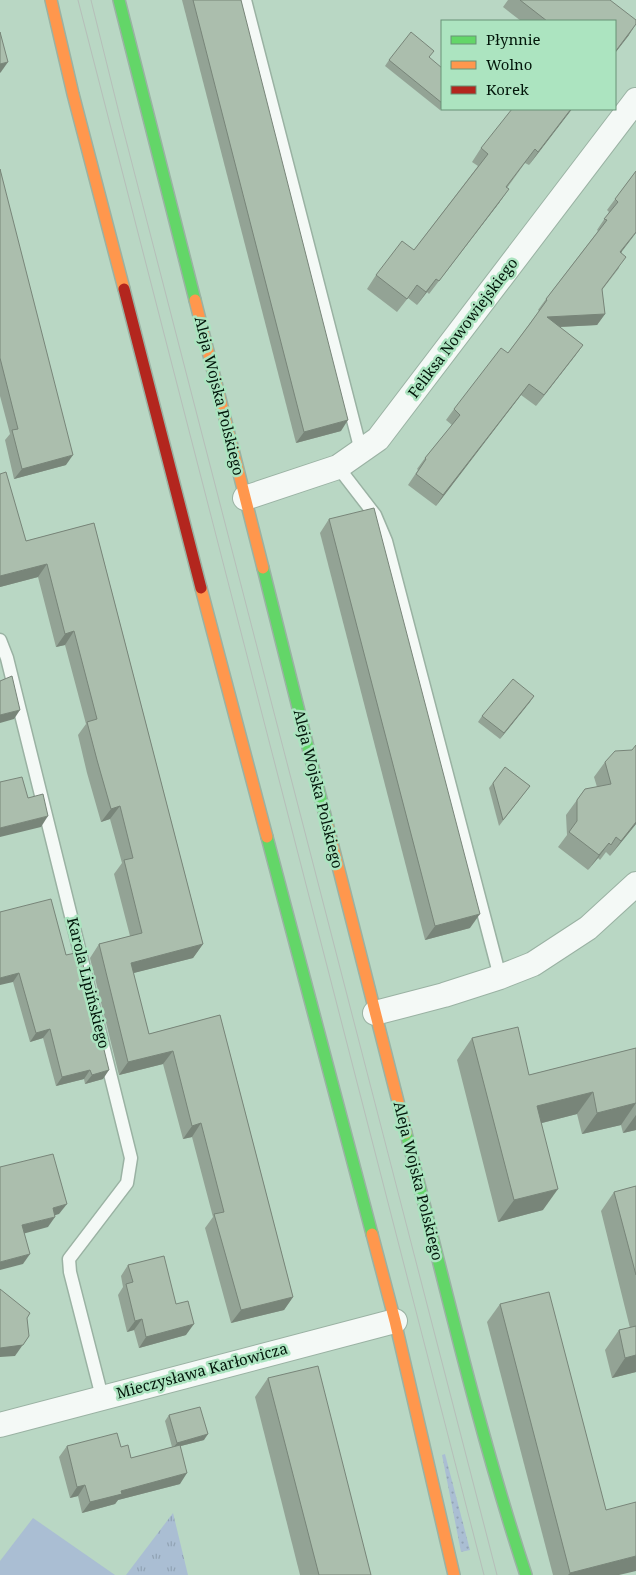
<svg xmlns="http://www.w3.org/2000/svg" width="636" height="1575" viewBox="0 0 636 1575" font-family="'Noto Serif',serif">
<defs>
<pattern id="grass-dots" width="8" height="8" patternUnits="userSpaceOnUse" patternTransform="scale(1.25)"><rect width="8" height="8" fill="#aabed3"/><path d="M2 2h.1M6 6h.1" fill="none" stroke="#91a3b4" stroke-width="1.8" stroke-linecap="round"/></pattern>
<pattern id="park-tufts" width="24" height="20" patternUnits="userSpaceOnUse" patternTransform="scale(1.25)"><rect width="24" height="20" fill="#aabed3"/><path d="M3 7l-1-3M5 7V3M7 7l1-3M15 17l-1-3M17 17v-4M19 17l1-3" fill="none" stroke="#91a3b4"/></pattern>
</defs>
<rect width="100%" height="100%" fill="#b9d7c4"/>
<path fill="url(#grass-dots)" d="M445,1454L470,1550L461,1552L442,1455Z"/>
<path fill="url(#park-tufts)" d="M173,1513L188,1575H126Z"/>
<path fill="#aabed3" d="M33,1518L115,1575H0V1561Z"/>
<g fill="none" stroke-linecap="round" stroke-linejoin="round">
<defs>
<g id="lane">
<path d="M245,0L361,451"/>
<path d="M338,467L375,515L386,541L500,977"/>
<path d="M0,640L7,658L131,1158L127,1183L69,1259L70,1272L102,1397"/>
</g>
<g id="street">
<path d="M245,498L338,467L378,439L636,100"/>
<path d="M375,1013L444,995L500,977L533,964L588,928L636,884"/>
<path d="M0,1425L395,1321"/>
</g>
<g id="fast">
<path d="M119,0L195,300"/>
<path d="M263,568L327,823"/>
<path d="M267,837L372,1234"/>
<path d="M406,1133C444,1280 478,1430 526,1575"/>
</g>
<g id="slow">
<path d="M51,0L73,94L124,289"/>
<path d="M195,300L263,568"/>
<path d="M201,588L267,837"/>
<path d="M327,823L406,1133"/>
<path d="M372,1234L395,1321L454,1575"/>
</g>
<path id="jam" d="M124,289L201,588"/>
</defs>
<use href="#lane" stroke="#9ab2a3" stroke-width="15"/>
<use href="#street" stroke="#9ab2a3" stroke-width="26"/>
<use href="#fast" stroke="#9ab2a3" stroke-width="14"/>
<use href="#slow" stroke="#9ab2a3" stroke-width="14"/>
<use href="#jam" stroke="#9ab2a3" stroke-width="14"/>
<use href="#lane" stroke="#f4f9f6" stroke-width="12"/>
<use href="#street" stroke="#f4f9f6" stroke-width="24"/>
<use href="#fast" stroke="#63d668" stroke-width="11"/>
<use href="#slow" stroke="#ff974d" stroke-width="11"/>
<use href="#jam" stroke="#b3261e" stroke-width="11"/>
<g stroke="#b6beb9" stroke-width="1">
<path d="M78,0L484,1575"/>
<path d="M91,0L120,117L497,1575"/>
</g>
</g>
<g fill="#93a395">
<path d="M182,0H241L341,431L296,443Z"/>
<path d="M508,0H610L629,35L615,53V21H521L503,7Z"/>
<path d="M389,60L442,68V107L440,110L385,66Z"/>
<path d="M572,109L529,165L525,163L507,188L499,203L429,294L427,292L417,305L408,298L397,312L367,289L376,275L414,250L478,166L472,162L481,148Z"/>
<path d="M0,169L66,465L14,479L5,440L10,434L0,396Z"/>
<path d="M636,171L619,268L602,290L605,314L597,325L559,327L583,345L536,406L521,395L436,506L408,485L418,470L417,469L425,458L452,425L446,420L454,409L508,353L539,311L538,310L546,299L598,231L597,230L609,212L607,210Z"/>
<path d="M0,474L26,541L94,523L203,944L193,958L133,973L149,1034L220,1015L293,1297L284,1310L231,1323L205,1228L213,1217L192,1137L183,1139L163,1064L119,1075L90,958L99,944L130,936L114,874L122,863L110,819L101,822L87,773L78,735L86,724L65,645L56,647L38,577L0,587Z"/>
<path d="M329,519L470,928L425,940L320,533Z"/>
<path d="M534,696L500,739L478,722L482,716Z"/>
<path d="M632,750L636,824L610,856L606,852L600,860L598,858L588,870L558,847L567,835L566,815L585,789L597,787L594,777L605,762Z"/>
<path d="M505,767L530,786L499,826L489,788Z"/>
<path d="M0,912L66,955L103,1079L85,1084L84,1079L56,1086L43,1038L30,1042L13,982Z"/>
<path d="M472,1038L529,1075L636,1048V1130L623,1133L621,1125L582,1134L577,1114L542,1123L543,1210L498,1222L457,1060Z"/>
<path d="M636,1186V1372L612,1378L605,1350L619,1330L630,1328L601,1211L614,1192Z"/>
<path d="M128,1265L176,1304L186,1335L139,1348L134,1330L127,1332L118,1295L123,1287L121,1276Z"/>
<path d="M500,1304L606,1510L619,1575H553L487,1322Z"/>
<path d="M268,1378L371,1575H300L255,1397Z"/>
<path d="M169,1415L204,1440L181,1446L180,1484L118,1500L115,1504L82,1513L78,1496L70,1498L59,1457L67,1446L121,1447L131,1458L172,1447L165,1421Z"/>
</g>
<g fill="#788579">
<path d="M636,24L629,35L615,53V52Z"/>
<path d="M8,62L1,72L0,73V64Z"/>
<path d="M571,109H572L529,165L538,152Z"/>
<path d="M509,189L499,203L429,294L439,281Z"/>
<path d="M636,232V233L613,263L620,252Z"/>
<path d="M436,279L427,292L417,305L426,292Z"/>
<path d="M605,314L597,325L539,328L547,317Z"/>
<path d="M583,345L575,356L536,406L544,395Z"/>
<path d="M529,384L521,395L436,506L443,495Z"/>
<path d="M348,420L341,431L296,443L304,432Z"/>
<path d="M73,455L66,465L14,479L22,469Z"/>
<path d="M47,564L38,577L0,587V576Z"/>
<path d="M74,631L65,645L56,647L65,634Z"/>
<path d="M534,696L530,702L500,739L504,733Z"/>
<path d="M20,710L14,719L0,723V715Z"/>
<path d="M120,806L110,819L101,822L111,809Z"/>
<path d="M48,816L41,827L0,837V828Z"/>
<path d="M636,822V824L610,856L621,841Z"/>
<path d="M609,843L598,858L588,870L599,855Z"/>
<path d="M480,914L470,928L425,940L435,926Z"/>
<path d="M203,944L193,958L122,976L131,963Z"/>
<path d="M19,973L13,982L0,985V978Z"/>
<path d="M50,1029L43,1038L30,1042L36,1033Z"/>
<path d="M173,1051L163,1064L119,1075L128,1062Z"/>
<path d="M90,1070L84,1079L56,1086L62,1077Z"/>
<path d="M109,1070L103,1079L85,1084L92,1075Z"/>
<path d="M593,1092L577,1114L522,1128L537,1106Z"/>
<path d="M636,1103L621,1125L582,1134L597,1113Z"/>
<path d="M636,1115V1130L623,1133Z"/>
<path d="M201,1123L192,1137L183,1139L192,1126Z"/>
<path d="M558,1189L543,1210L498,1222L514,1200Z"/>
<path d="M67,1204L59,1214L46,1218L53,1208Z"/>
<path d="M55,1217L48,1227L15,1236L22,1225Z"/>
<path d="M30,1254L23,1264L0,1270V1262Z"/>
<path d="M293,1297L284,1310L231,1323L241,1310Z"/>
<path d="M142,1319L134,1330L127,1332L135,1321Z"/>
<path d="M194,1324L186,1335L139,1348L146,1337Z"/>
<path d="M29,1336L15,1356L0,1357V1348Z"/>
<path d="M636,1355V1372L612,1378L625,1358Z"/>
<path d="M208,1434L204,1440L173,1448L177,1443Z"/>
<path d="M187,1473L180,1484L118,1500L115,1504L82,1513L90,1502L121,1491Z"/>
<path d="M85,1485L78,1496L70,1498L77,1487Z"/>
<path d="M636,1556V1571L619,1575H568L570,1573Z"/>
</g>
<g fill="#abbead" stroke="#788579">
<path d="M193,0H241L348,420L304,432Z"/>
<path d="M520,0H610L636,20V24L615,52V21H547Z"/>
<path d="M0,32L8,62L0,64Z"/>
<path d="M411,32L434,51L429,57L442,68V103L389,60Z"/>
<path d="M512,109H571L538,152L535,149L506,187L509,189L439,281L436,279L426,292L417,285L407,299L376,275L402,241L414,250L488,154L481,148Z"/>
<path d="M0,169L73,455L22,469L12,430L18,429L0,358Z"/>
<path d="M636,171V232L620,252L626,257L602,289L605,314L547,317L583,345L544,395L529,384L443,495L416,474L426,459L425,458L460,415L454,409L501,348L508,353L529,325L547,300L546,299L607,220L604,219L618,202L615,199Z"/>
<path d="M6,472L26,541L94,523L203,944L131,963L149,1034L220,1015L293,1297L241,1310L214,1214L224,1212L201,1123L192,1126L173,1051L128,1062L99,944L142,933L124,860L133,858L120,806L111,809L97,760L87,722L97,719L74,631L65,634L47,564L0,576V474Z"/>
<path d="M374,508L480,914L435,926L329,519Z"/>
<path d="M12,676L20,710L0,715V681Z"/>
<path d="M513,679L534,696L504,733L482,716Z"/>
<path d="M636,745V822L621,841L616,837L611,845L609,843L599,855L569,832L577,821V800L585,789L611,784L605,762L615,751L632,750Z"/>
<path d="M505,767L530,786L503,820L493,783Z"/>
<path d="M22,777L28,798L43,794L48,816L0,828V782Z"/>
<path d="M51,899L66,955L80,952L109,1070L92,1075L90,1070L62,1077L50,1029L36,1033L19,973L0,978V912Z"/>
<path d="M518,1027L529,1075L636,1048V1103L597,1113L593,1092L537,1106L558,1189L514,1200L472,1038Z"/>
<path d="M53,1154L67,1204L53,1208L55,1217L22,1225L30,1254L0,1262V1167Z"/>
<path d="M636,1186V1275L614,1192Z"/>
<path d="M164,1256L176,1304L188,1301L194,1324L146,1337L142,1319L135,1321L126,1284L133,1282L128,1265Z"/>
<path d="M0,1289L30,1313L27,1318L29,1336L23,1345L0,1348Z"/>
<path d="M549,1292L606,1510L636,1502V1556L570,1573L500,1304Z"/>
<path d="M636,1326V1355L625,1358L619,1330Z"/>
<path d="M318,1366L371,1575H319L268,1378Z"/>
<path d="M200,1407L208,1434L177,1443L169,1415Z"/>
<path d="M117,1433L121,1447L128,1445L131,1458L180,1445L187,1473L121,1491L122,1494L90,1502L85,1485L77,1487L67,1446Z"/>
</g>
<g text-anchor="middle" stroke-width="5" stroke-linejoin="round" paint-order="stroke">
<g font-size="15" fill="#02160a" stroke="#ace4c0">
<text transform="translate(463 328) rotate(-53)" y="5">Feliksa Nowowiejskiego</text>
<text transform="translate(219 396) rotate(76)" y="5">Aleja Wojska Polskiego</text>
<text transform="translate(318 789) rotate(76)" y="5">Aleja Wojska Polskiego</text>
<text transform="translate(88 983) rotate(76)" y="5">Karola Lipińskiego</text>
<text transform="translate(418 1181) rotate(76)" y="5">Aleja Wojska Polskiego</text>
<text transform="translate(202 1371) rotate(-15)" y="5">Mieczysława Karłowicza</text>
</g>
</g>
<rect x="441" y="20" width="175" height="90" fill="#ace4c0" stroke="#689277"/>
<rect x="451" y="36" width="25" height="8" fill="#63d668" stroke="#689277"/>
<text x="486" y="45" font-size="15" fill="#02160a">Płynnie</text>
<rect x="451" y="61" width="25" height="8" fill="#ff974d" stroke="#689277"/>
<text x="486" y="70" font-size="15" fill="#02160a">Wolno</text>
<rect x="451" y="86" width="25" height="8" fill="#b3261e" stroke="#689277"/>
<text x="486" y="95" font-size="15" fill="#02160a">Korek</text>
</svg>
